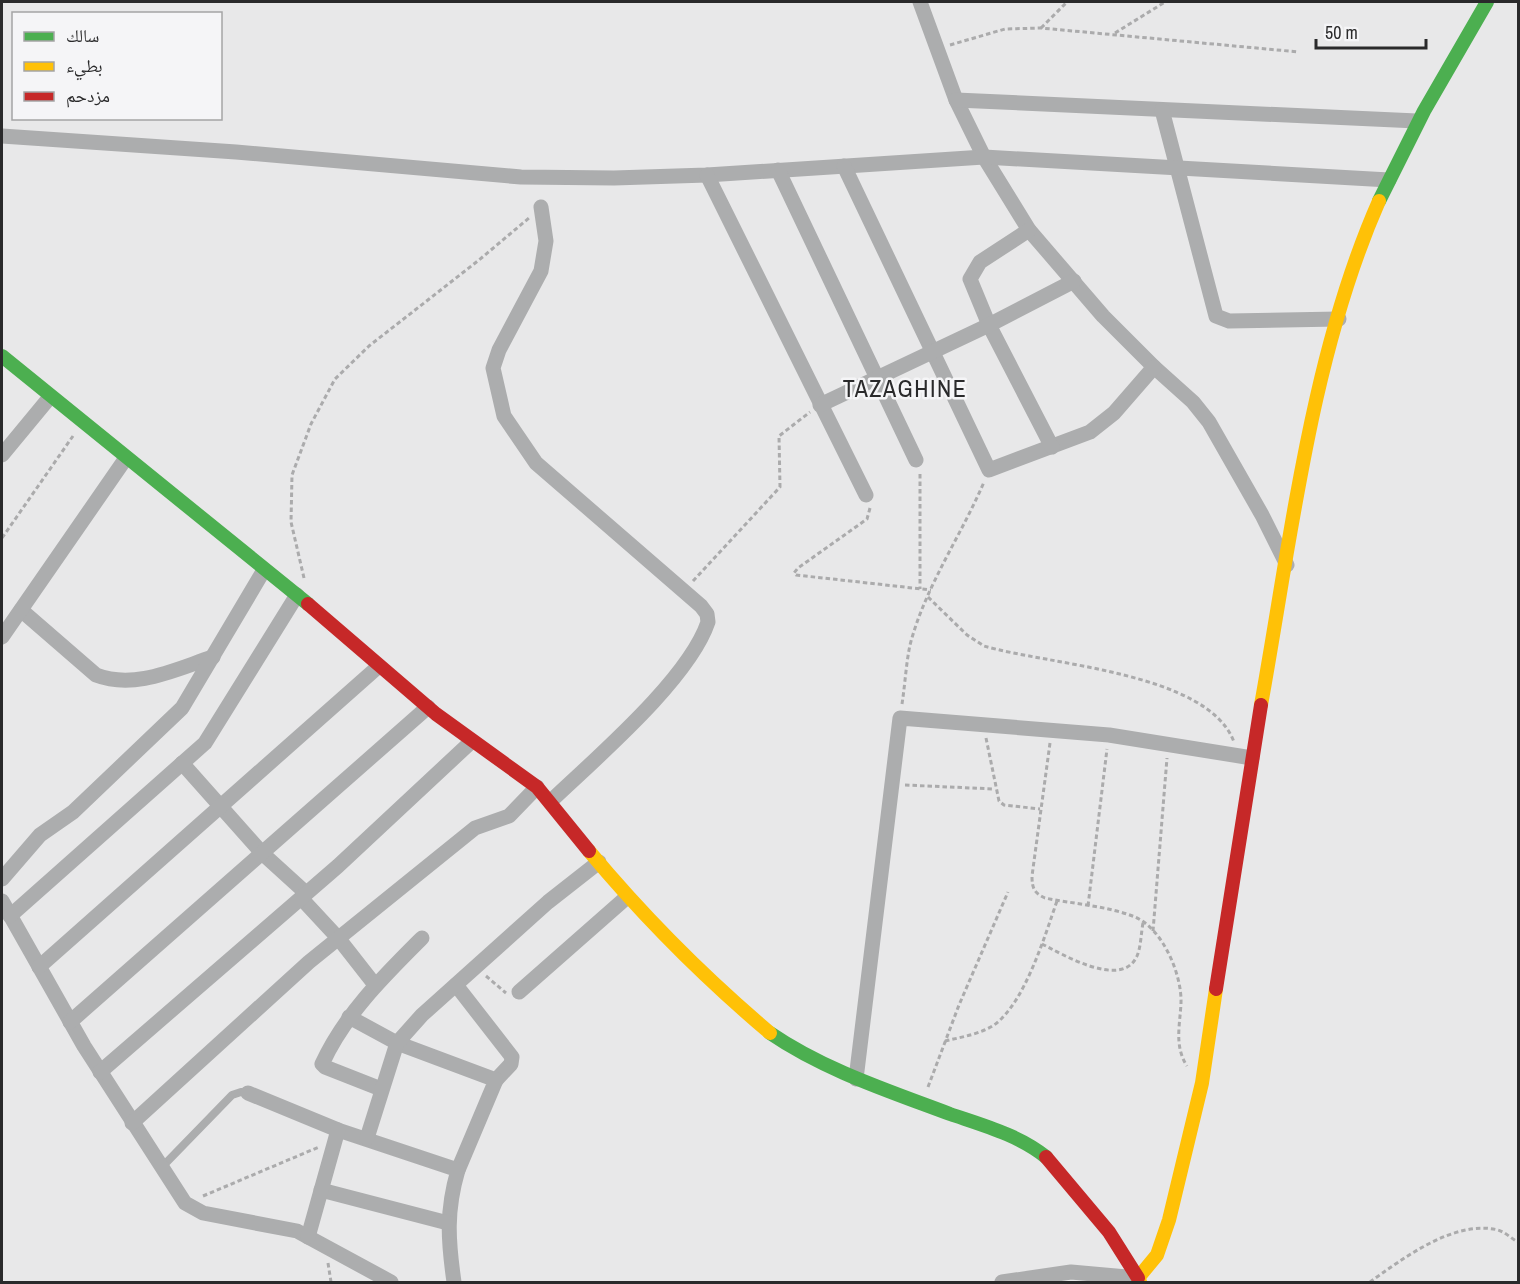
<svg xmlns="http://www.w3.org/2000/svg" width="1520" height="1284" viewBox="0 0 1520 1284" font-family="'Archivo Narrow','Noto Naskh Arabic',sans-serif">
<rect width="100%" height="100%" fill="#e8e8e9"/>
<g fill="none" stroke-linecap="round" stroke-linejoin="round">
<g stroke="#ababac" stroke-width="3" stroke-dasharray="4.5 3" stroke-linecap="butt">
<path d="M1041,28L1067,2"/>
<path d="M1115,33L1165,2"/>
<path d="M950,45L1005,29L1041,28L1299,52"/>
<path d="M920,474V589"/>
<path d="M870,508L867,519L798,568L794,573L796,575L931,590"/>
<path d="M2,538L73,436"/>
<path d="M304,578L291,522L292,475L311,424L335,379L369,346L479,260L529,218"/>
<path d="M693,581L780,487L779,436L810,412"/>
<path d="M928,597L967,635L984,646C1048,665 1208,672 1234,742"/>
<path d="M902,704C905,685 906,664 910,645C925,587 961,536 984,482"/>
<path d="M986,738L999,801L1004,805L1040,809"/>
<path d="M1050,743L1032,876C1032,888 1034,893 1045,898C1074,904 1108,906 1135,917C1163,929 1182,975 1181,1003C1180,1025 1174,1046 1187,1066"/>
<path d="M905,785L994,789"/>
<path d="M1088,906L1107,749"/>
<path d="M1153,931L1167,758"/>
<path d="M1042,944C1062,954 1122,990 1137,956C1141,947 1141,933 1143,923"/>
<path d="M486,976L506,993"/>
<path d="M945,1041C962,1037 980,1034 994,1025C1025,1003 1045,935 1057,901"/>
<path d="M928,1087L959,1005L1008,892"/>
<path d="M203,1196L319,1147"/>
<path d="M328,1263L331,1282"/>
<path d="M1370,1282C1402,1259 1455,1219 1498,1230C1505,1232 1512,1239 1518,1242"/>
</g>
<path stroke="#acadae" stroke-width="8" d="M162,1167L232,1095L241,1092L248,1093"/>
<g stroke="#acadae" stroke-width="15">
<path d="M920,2L956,100L984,157L1029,230L1103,316L1154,367L1193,402L1209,422L1262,515L1287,565"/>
<path d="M956,100L1417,121"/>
<path d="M1162,110L1216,316L1229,321L1339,319"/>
<path d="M2,136L236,152L521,177L614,178L707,175L984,157L1389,180"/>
<path d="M844,166L989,470L1090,432L1114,413L1154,367"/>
<path d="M778,170L916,460"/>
<path d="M707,175L866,495"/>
<path d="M541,207L546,241L541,271L499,350L493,368L504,416L536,463L701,606L707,614L708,622C689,679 596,758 551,801"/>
<path d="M1029,230L980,262L970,279L989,325L1052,447"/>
<path d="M820,405L989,325L1074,281"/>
<path d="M2,455L50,397"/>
<path d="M21,610L96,675C135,690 176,669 213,657"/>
<path d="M2,637L126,458"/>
<path d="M182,763L262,853L306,893"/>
<path d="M2,879L40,835L73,812L182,708L264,570"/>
<path d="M301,898L339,939L375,985"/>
<path d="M2,901L84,1046L185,1203L203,1213L297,1231L391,1282"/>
<path d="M10,916L205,743L297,595"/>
<path d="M39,967L379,666"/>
<path d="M456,985L512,1057L511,1064L496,1080"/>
<path d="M519,992L627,897"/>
<path d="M349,1017L397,1043L496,1080L458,1170"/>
<path d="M70,1022L428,707"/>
<path d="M100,1072L338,866L472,741"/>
<path d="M856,1079L900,718L1109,735L1252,758"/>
<path d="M381,1089L325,1067L322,1064C345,1014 384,976 422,938"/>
<path d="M248,1093L338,1130L458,1170C446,1211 448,1240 454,1282"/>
<path d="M132,1123L309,962L475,828L509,816L537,787"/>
<path d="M367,1138L397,1043L422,1015L548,902L599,862"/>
<path d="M321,1190L448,1223"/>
<path d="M308,1237L338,1130"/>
<path d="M1002,1282L1071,1272L1138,1278"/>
</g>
<g stroke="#4caf50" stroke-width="14">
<path d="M1379,201L1424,111L1487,2"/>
<path d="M2,356L308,604"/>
<path d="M770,1033C824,1070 889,1091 950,1114C982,1125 1019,1135 1046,1157"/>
</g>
<g stroke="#ffc107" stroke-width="14">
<path d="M1261,705C1291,539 1311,355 1379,201"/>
<path d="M589,851C644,917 705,978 770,1033"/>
<path d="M1140,1282L1138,1278L1157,1255L1169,1220L1202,1083L1216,989"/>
</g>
<g stroke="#c62828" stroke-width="14">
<path d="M308,604L436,714L537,787L589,851"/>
<path d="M1216,989L1261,705"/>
<path d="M1046,1157L1109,1232L1138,1278"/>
</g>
</g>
<g text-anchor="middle" stroke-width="5" stroke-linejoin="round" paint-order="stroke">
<g font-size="24" letter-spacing="1.5" fill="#2a2a2b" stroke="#f5f5f7">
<text x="905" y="397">TAZAGHINE</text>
</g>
</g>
<rect width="1520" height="1284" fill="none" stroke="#2a2a2b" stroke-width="6"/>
<rect x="12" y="12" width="210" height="108" fill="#f5f5f7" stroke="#a4a4a5" stroke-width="1.5"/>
<rect x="24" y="32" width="30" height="9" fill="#4caf50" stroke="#a4a4a5" stroke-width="1.5"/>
<text x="66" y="42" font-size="18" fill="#2a2a2b">سالك</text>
<rect x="24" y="62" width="30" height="9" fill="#ffc107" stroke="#a4a4a5" stroke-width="1.5"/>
<text x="66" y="72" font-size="18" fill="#2a2a2b">بطيء</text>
<rect x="24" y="92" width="30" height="9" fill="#c62828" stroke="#a4a4a5" stroke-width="1.5"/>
<text x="66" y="102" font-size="18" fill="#2a2a2b">مزدحم</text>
<path d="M1316 39v9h110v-9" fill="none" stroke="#2a2a2b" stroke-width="3"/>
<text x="1325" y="39" font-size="18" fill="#2a2a2b" stroke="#f5f5f7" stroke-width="4.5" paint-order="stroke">50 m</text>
</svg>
